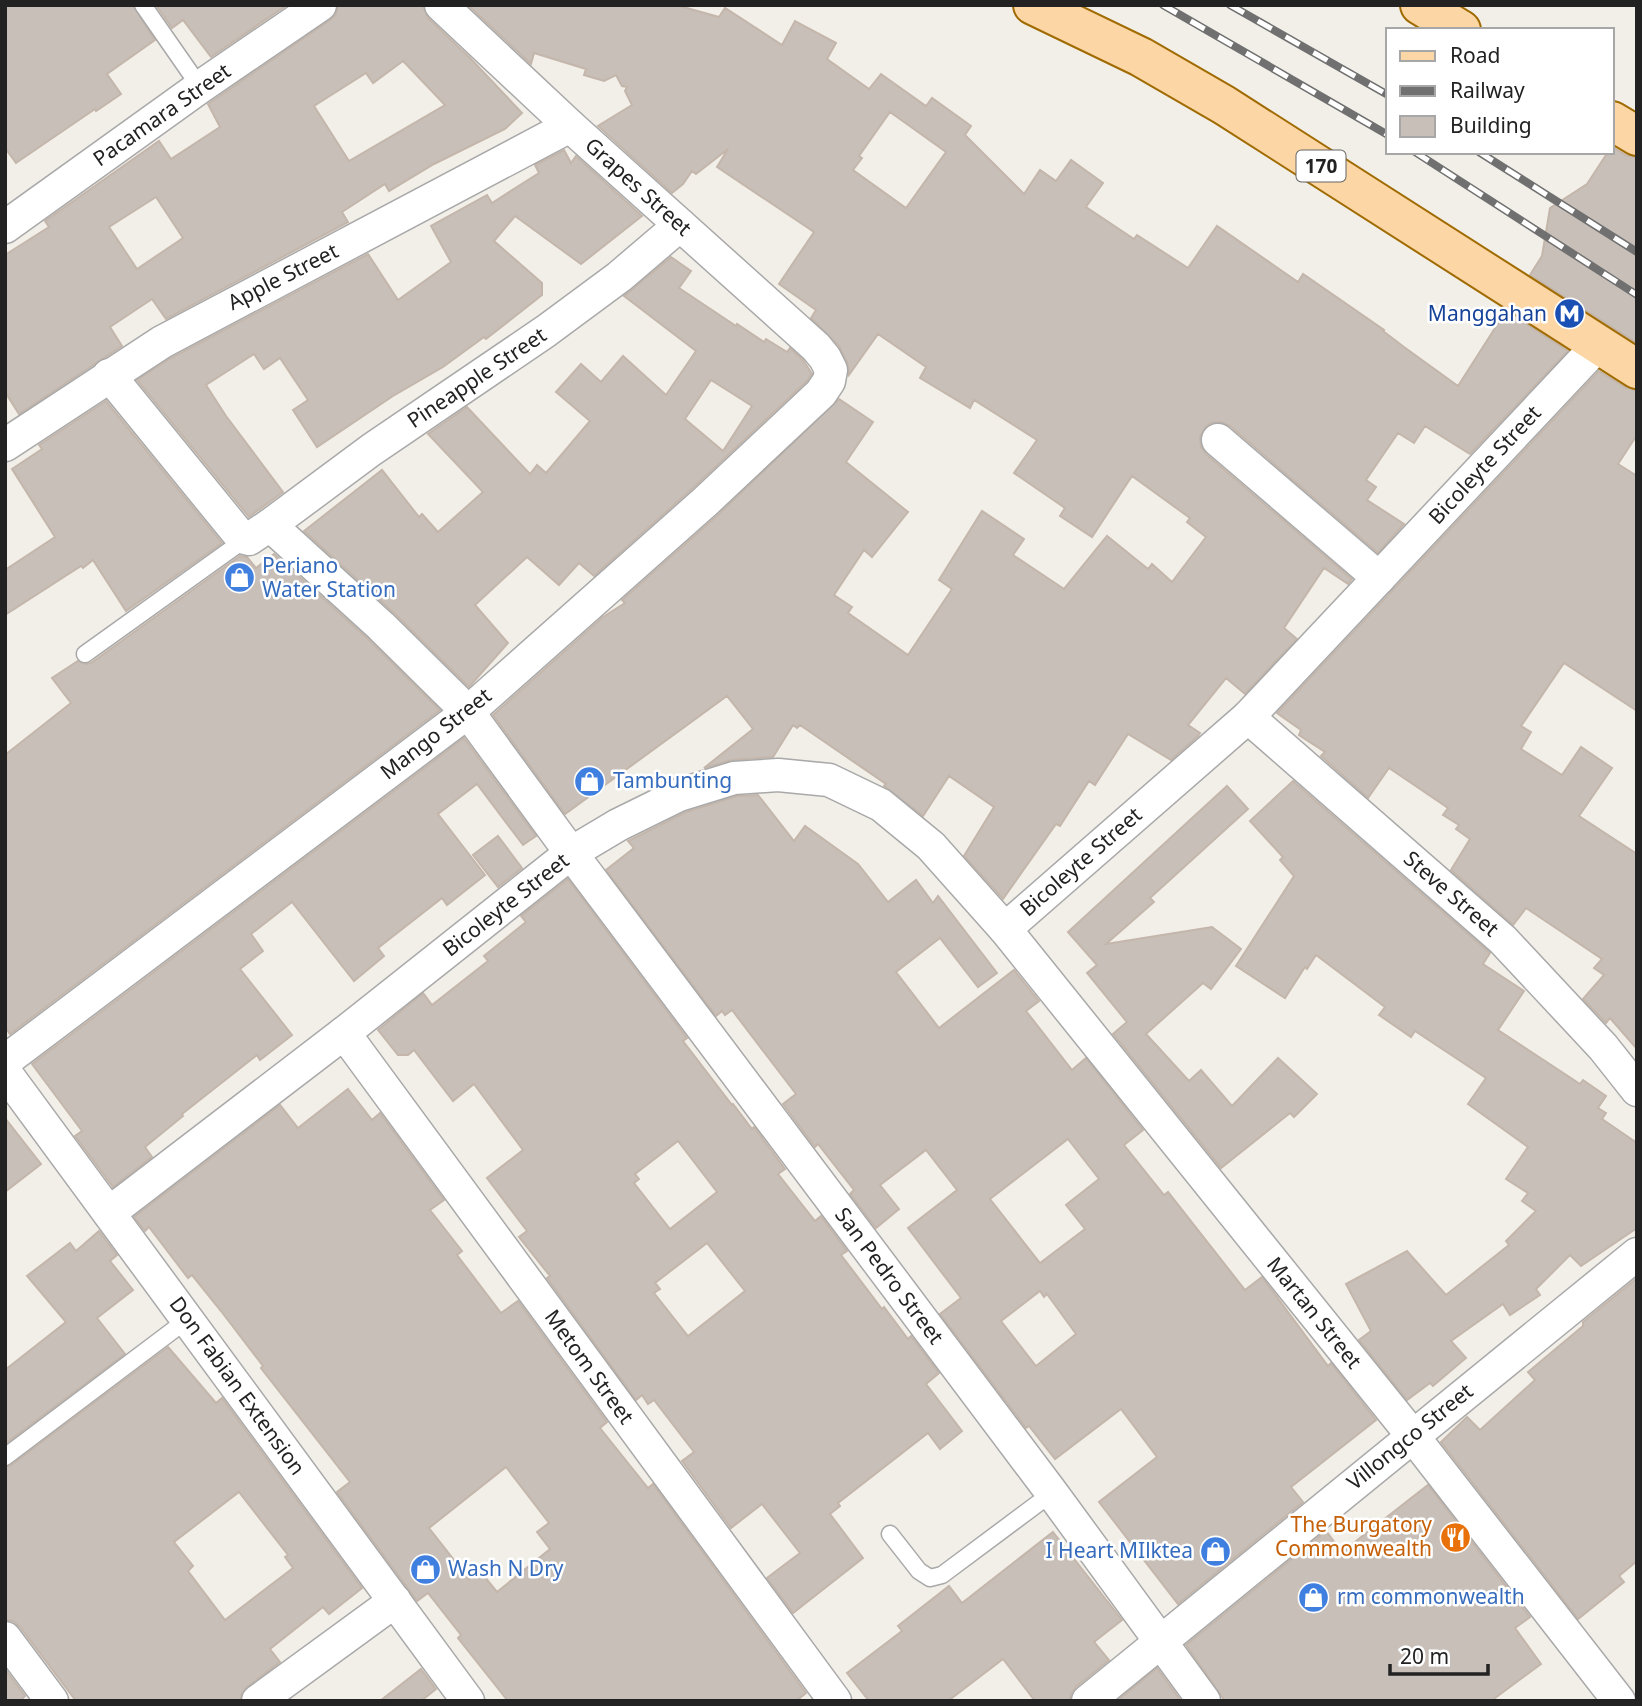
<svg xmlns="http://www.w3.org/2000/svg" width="1642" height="1706" viewBox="0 0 1642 1706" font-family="'Noto Sans',sans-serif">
<rect width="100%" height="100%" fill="#f2efe9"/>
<g fill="#c7bfb8" stroke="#c4b6ab" stroke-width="2" fill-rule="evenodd">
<path d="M5,5H133L155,40L107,74L121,94L96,111L95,109L16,163L5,148Z"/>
<path d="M156,5H287L211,57L183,20L172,28Z"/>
<path d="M338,5H423L428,18L471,59L522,113L505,129L434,164L389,191L385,184L342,212L348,222L166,319L152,299L110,327L122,346L19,414L5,392V255L49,227L45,221L159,141L171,159L220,127L208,104L330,20L336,14ZM403,61L445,105L349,161L314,106L366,73L373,83ZM156,197L183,238L137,269L109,227Z"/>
<path d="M468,5H676L719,17L725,8L782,45L795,21L836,43L827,59L869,89L881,74L926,106L932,98L971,126L965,135L1024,194L1040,170L1056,181L1071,160L1103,183L1086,207L1134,239L1137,235L1188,268L1217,226L1298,282L1303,274L1384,330L1383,331L1404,347L1458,386L1506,311L1568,351L1470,454L1425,426L1414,443L1398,433L1366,480L1376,487L1367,500L1404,524L1378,553L1230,426L1221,422L1211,423L1205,428L1200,437L1201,447L1206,454L1352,579L1348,584L1324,568L1284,628L1297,639L1245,694L1226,678L1188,725L1200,733L1198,736L1171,760L1128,734L1095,785L1089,781L1060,826L1056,824L1003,899L964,856L994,807L949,776L923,816L884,786L886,784L800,725L797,728L793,725L773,757L732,760L704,768L753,729L727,696L565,814L493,715L603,617L625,603L622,600L719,514L839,399L873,422L846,462L908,512L872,557L864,550L834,595L852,607L848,613L908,655L952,589L939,580L982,511L1024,539L1013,555L1064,589L1107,536L1148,569L1152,564L1172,582L1206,537L1187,522L1190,518L1132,476L1092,537L1060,516L1065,508L1014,473L1037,440L974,400L970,408L920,378L926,367L878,334L849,375L847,362L839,346L811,318L816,310L779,284L814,232L717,167L728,149L696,174L692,171L683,184L672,193L598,126L632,105L625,91L627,87L622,86L616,75L604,81L584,75L586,69L534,53L531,64ZM890,112L946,152L906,208L853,170L862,158L859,156Z"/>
<path d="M1612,147L1626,155L1637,158V343L1530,275L1542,256L1550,208L1587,184L1608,152H1612Z"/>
<path d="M564,150L571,163L576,156L642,216L581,264L515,216L494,241L542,283V295L486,339L484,337L443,367L393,396L317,447L293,410L308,400L280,358L264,369L254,354L206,385L226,416L283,492L249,517L137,380L171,358L368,254L398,300L451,262L431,226L487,195L492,203L539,173L535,165Z"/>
<path d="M671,257L691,271L679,288L736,326L737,324L764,342L766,339L787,352L790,348L803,360L812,374L807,381L694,487L594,576L579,563L559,585L527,557L475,605L508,643L469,687L394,613L304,531L382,470L419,517L422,514L438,532L483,492L428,434L467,407L530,474L537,465L546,473L590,421L556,392L581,364L601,382L623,356L666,395L696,351L624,296ZM711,380L752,406L723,451L685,419Z"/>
<path d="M1599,371L1625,387L1637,391V435L1618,464L1637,476V711L1564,663L1521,726L1531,732L1521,749L1562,775L1581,747L1612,768L1579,816L1637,854V1049L1610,1018L1606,1023L1583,999L1604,975L1594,968L1602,959L1526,908L1513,925L1451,870L1470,839L1456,829L1459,825L1443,815L1448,808L1389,768L1368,798L1321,756L1325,752L1299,735L1301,730L1277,713Z"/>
<path d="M106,401L222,543L126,611L93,560L83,568L81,566L5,615V570L55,537L12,469L42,449L39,445Z"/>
<path d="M274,554L368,639L440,710L10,1034L5,1027V755L71,703L52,678L78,661L85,664L91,663L240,556L247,557L256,568Z"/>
<path d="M464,738L536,836L523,845L477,784L438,814L485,875L447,905L442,898L378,948L384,956L354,981L292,902L251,934L263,951L240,969L292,1035L260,1060L257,1055L182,1114L183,1116L145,1147L152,1157L113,1187L75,1136L82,1131L32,1064Z"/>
<path d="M1293,781L1490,953L1483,964L1524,991L1498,1030L1580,1084L1583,1080L1606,1096L1598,1108L1606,1113L1602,1119L1637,1143V1228L1581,1266L1570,1255L1536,1289L1540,1295L1510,1315L1503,1304L1451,1341L1466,1358L1433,1386L1430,1383L1407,1400L1359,1340L1371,1331L1346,1284L1407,1251L1446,1295L1509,1245L1506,1241L1536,1211L1522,1201L1528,1193L1506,1179L1528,1147L1468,1104L1486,1078L1415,1031L1411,1037L1379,1015L1385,1007L1316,955L1307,969L1305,967L1285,998L1236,966L1294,876L1280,860L1283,857L1250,821Z"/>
<path d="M1227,786L1248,809L1150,898L1154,902L1106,944L1212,927L1241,949L1211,989L1203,983L1146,1034L1189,1081L1201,1070L1232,1106L1278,1058L1317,1094L1294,1117L1290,1113L1221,1168L1113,1034L1127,1022L1087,973L1097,965L1068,932Z"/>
<path d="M758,795L794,841L805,826L858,864L888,902L916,880L933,903L938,896L997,973L978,987L940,938L896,972L939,1028L1014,970L1039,1001L1026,1011L1072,1070L1086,1058L1143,1130L1124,1145L1164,1195L1168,1192L1245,1290L1262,1277L1328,1366L1331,1363L1376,1420L1291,1487L1303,1502L1178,1604L1099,1502L1157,1457L1121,1409L1055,1459L1029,1426L1026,1428L940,1314L961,1298L908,1228L957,1190L926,1150L880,1185L899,1209L876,1228L850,1194L854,1190L818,1144L815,1147L783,1104L796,1094L732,1010L725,1015L722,1011L716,1016L606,870L634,848L628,841L686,812L737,796ZM1068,1139L1099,1179L1066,1205L1085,1229L1040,1263L990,1199ZM1040,1291L1044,1297L1047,1294L1076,1334L1036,1366L1001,1321Z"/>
<path d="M498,836L522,868L498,887L473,855Z"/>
<path d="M568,879L687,1038L683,1041L732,1105L733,1104L752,1129L754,1127L785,1169L778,1174L815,1221L821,1216L847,1251L841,1255L882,1309L884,1307L908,1339L911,1336L939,1373L926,1384L962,1431L940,1449L928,1433L838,1503L840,1506L830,1514L863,1558L793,1613L767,1578L800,1553L762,1504L731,1528L682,1461L694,1452L654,1400L648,1404L642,1395L636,1400L547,1278L550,1276L519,1237L527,1231L487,1178L523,1150L474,1084L453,1101L414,1050L408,1055H398L378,1030L423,993L432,1005L488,961L484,956L526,922L521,916ZM678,1141L717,1192L670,1229L634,1183L639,1179L635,1174ZM707,1243L745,1291L688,1336L654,1293L660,1289L655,1283Z"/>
<path d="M348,1089L372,1120L380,1113L444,1200L430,1210L462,1251L457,1255L501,1313L518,1301L607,1422L600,1428L648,1488L653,1484L806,1693L796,1701H508L458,1638L461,1635L428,1593L417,1601L337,1492L350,1482L261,1368L263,1366L221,1311L192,1275L188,1278L149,1227L145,1231L134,1217L280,1105L298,1128ZM506,1467L549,1523L537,1532L550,1549L497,1592L480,1571L469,1579L429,1528Z"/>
<path d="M5,1118L41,1164L5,1192Z"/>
<path d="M99,1231L117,1255L110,1261L133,1290L97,1318L125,1354L5,1444V1370L66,1322L27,1276L70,1243L76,1251Z"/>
<path d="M1637,1278V1561L1619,1576L1624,1582L1578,1619L1441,1442L1467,1417L1480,1430L1535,1380L1528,1372L1583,1326V1322Z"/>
<path d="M168,1347L216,1403L222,1398L362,1588L329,1614L323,1607L270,1649L280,1662L247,1687L242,1693L240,1701H76L20,1627L13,1621L5,1620V1467L11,1465ZM239,1492L288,1555L285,1557L293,1568L225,1620L188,1571L193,1566L174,1542Z"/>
<path d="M1428,1485L1530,1617L1515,1628L1541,1664L1491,1701H1225L1186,1645L1326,1531L1342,1552Z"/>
<path d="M1053,1532L1122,1620L1094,1642L1109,1660L1076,1687L1071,1694L1070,1701H1035L1003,1659L948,1701H869L847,1673L902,1631L898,1626L949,1586L962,1603Z"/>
<path d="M1157,1668L1181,1701H1117Z"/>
<path d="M5,1669L25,1696L20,1701H5Z"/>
<path d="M421,1669L436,1689L421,1701H380Z"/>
</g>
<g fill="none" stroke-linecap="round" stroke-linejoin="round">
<defs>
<g id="service">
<path d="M143,5L200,87"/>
<path d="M85,654L244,540"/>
<path d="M5,1457L188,1319"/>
<path d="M890,1534L919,1571L930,1578L942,1575L1052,1493"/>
</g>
<g id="minor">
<path d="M5,227L200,87L320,5"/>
<path d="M109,375L241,537L249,539L270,525L381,626L468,712L571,853L1052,1493L1204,1701"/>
<path d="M1218,440L1379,578"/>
<path d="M5,445L162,342L570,126"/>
<path d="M270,525L371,450L546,331L619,277L680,225"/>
<path d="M1248,717L1503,940L1603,1047L1637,1090"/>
<path d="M1005,929L1248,717L1599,344"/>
<path d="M344,1033L835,1701"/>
<path d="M5,1061L468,712L706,501L821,393L829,381L831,370L825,358L816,347L570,126L441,5"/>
<path d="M5,1072L468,1701"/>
<path d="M109,1213L344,1033L571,853L618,825L679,795L734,778L778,775L829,780L881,805L931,846L1005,929L1412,1435L1619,1701"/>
<path d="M5,1638L52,1701"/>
<path d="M258,1701L395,1601"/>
<path d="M1088,1701L1637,1254"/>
</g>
<g id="primary">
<path d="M1033,5L1141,57L1224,105L1637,369"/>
<path d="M1420,5L1461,30"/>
<path d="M1612,121L1637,136"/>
</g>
</defs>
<use href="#service" stroke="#a9a9a9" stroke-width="19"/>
<use href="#minor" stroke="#a9a9a9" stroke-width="35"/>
<use href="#primary" stroke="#a06b00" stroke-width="42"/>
<use href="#service" stroke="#fff" stroke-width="16"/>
<use href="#minor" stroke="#fff" stroke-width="32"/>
<use href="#primary" stroke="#fcd6a4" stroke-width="38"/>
<defs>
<g id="rail">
<path d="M1163,5L1388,135"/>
<path d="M1230,5L1388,95"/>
<path d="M1415,152L1637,295"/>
<path d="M1479,152L1637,252"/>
</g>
</defs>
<use href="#rail" stroke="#707070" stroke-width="8"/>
<use href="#rail" stroke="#fff" stroke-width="5" stroke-dasharray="16" stroke-linecap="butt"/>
</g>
<defs>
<symbol id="metro-disc" viewBox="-11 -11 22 22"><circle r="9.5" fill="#1a4fb4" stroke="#fff"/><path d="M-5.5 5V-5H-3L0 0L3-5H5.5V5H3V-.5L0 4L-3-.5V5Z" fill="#fff"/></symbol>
<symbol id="shop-disc" viewBox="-11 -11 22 22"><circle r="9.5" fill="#3f7fe0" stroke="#fff"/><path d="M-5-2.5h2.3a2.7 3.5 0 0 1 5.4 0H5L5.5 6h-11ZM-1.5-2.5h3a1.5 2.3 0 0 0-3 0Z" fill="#fff"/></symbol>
<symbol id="restaurant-disc" viewBox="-11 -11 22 22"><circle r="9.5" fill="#e8710a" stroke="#fff"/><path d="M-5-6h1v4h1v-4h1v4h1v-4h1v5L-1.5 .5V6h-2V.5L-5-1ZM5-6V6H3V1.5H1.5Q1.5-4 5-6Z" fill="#fff"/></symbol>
</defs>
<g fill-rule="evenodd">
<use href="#metro-disc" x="1552" y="296" width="35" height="35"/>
<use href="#shop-disc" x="222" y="560" width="35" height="35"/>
<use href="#shop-disc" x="572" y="764" width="35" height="35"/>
<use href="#restaurant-disc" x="1438" y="1520" width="35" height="35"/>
<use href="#shop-disc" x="1198" y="1534" width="35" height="35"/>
<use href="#shop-disc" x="408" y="1552" width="35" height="35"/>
<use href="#shop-disc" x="1296" y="1580" width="35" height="35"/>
</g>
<g text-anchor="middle" stroke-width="5" stroke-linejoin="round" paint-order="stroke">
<rect fill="#fff" stroke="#646464" stroke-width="2" x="1296.5" y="150.5" width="49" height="31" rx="5"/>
<g font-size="19" font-weight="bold" fill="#222">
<text x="1321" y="173">170</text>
</g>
<g font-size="21" fill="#222" stroke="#fff">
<text transform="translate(162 115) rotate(-35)" y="7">Pacamara Street</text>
<text transform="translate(638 187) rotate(42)" y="7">Grapes Street</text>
<text transform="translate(283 277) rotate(-27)" y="7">Apple Street</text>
<text transform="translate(477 378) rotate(-34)" y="7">Pineapple Street</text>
<text transform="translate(1485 465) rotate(-47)" y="7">Bicoleyte Street</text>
<text transform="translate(436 734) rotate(-38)" y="7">Mango Street</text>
<text transform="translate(1081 862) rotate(-41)" y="7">Bicoleyte Street</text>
<text transform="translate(1451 894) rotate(41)" y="7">Steve Street</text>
<text transform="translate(506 905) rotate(-38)" y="7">Bicoleyte Street</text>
<text transform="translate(889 1276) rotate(53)" y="7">San Pedro Street</text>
<text transform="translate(1314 1313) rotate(51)" y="7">Martan Street</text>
<text transform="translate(589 1367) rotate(54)" y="7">Metom Street</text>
<text transform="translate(237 1386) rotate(54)" y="7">Don Fabian Extension</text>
<text transform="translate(1410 1437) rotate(-39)" y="7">Villongco Street</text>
</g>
<g font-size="21" fill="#164399" stroke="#fff" text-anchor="end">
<text x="1547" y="321">Manggahan</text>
</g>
<g font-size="21" fill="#366cbe" stroke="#fff" text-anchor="start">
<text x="262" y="573">Periano<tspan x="262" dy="24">Water Station</tspan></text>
<text x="613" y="788">Tambunting</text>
<text x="1193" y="1558" text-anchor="end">I Heart MIlktea</text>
<text x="448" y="1576">Wash N Dry</text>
<text x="1337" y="1604">rm commonwealth</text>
</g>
<g font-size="21" fill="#c56008" stroke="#fff" text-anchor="end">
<text x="1432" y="1532">The Burgatory<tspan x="1432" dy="24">Commonwealth</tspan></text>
</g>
</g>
<rect width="1642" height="1706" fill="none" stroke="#222222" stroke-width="14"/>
<rect x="1386" y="28" width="228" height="126" fill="#ffffff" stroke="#a7a7a7" stroke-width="2"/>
<rect x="1400" y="51" width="35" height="10" fill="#fcd6a4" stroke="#a7a7a7" stroke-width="2"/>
<text x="1450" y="63" font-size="21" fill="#222222">Road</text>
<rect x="1400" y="86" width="35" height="10" fill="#707070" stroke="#a7a7a7" stroke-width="2"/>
<text x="1450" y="98" font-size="21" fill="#222222">Railway</text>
<rect x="1400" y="116" width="35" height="21" fill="#c7bfb8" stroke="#a7a7a7" stroke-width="2"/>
<text x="1450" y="133" font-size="21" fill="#222222">Building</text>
<path d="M1390 1664v10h98v-10" fill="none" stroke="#222222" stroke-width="3.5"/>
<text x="1400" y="1664" font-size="21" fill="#222222" stroke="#ffffff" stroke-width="5" paint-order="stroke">20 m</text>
</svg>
